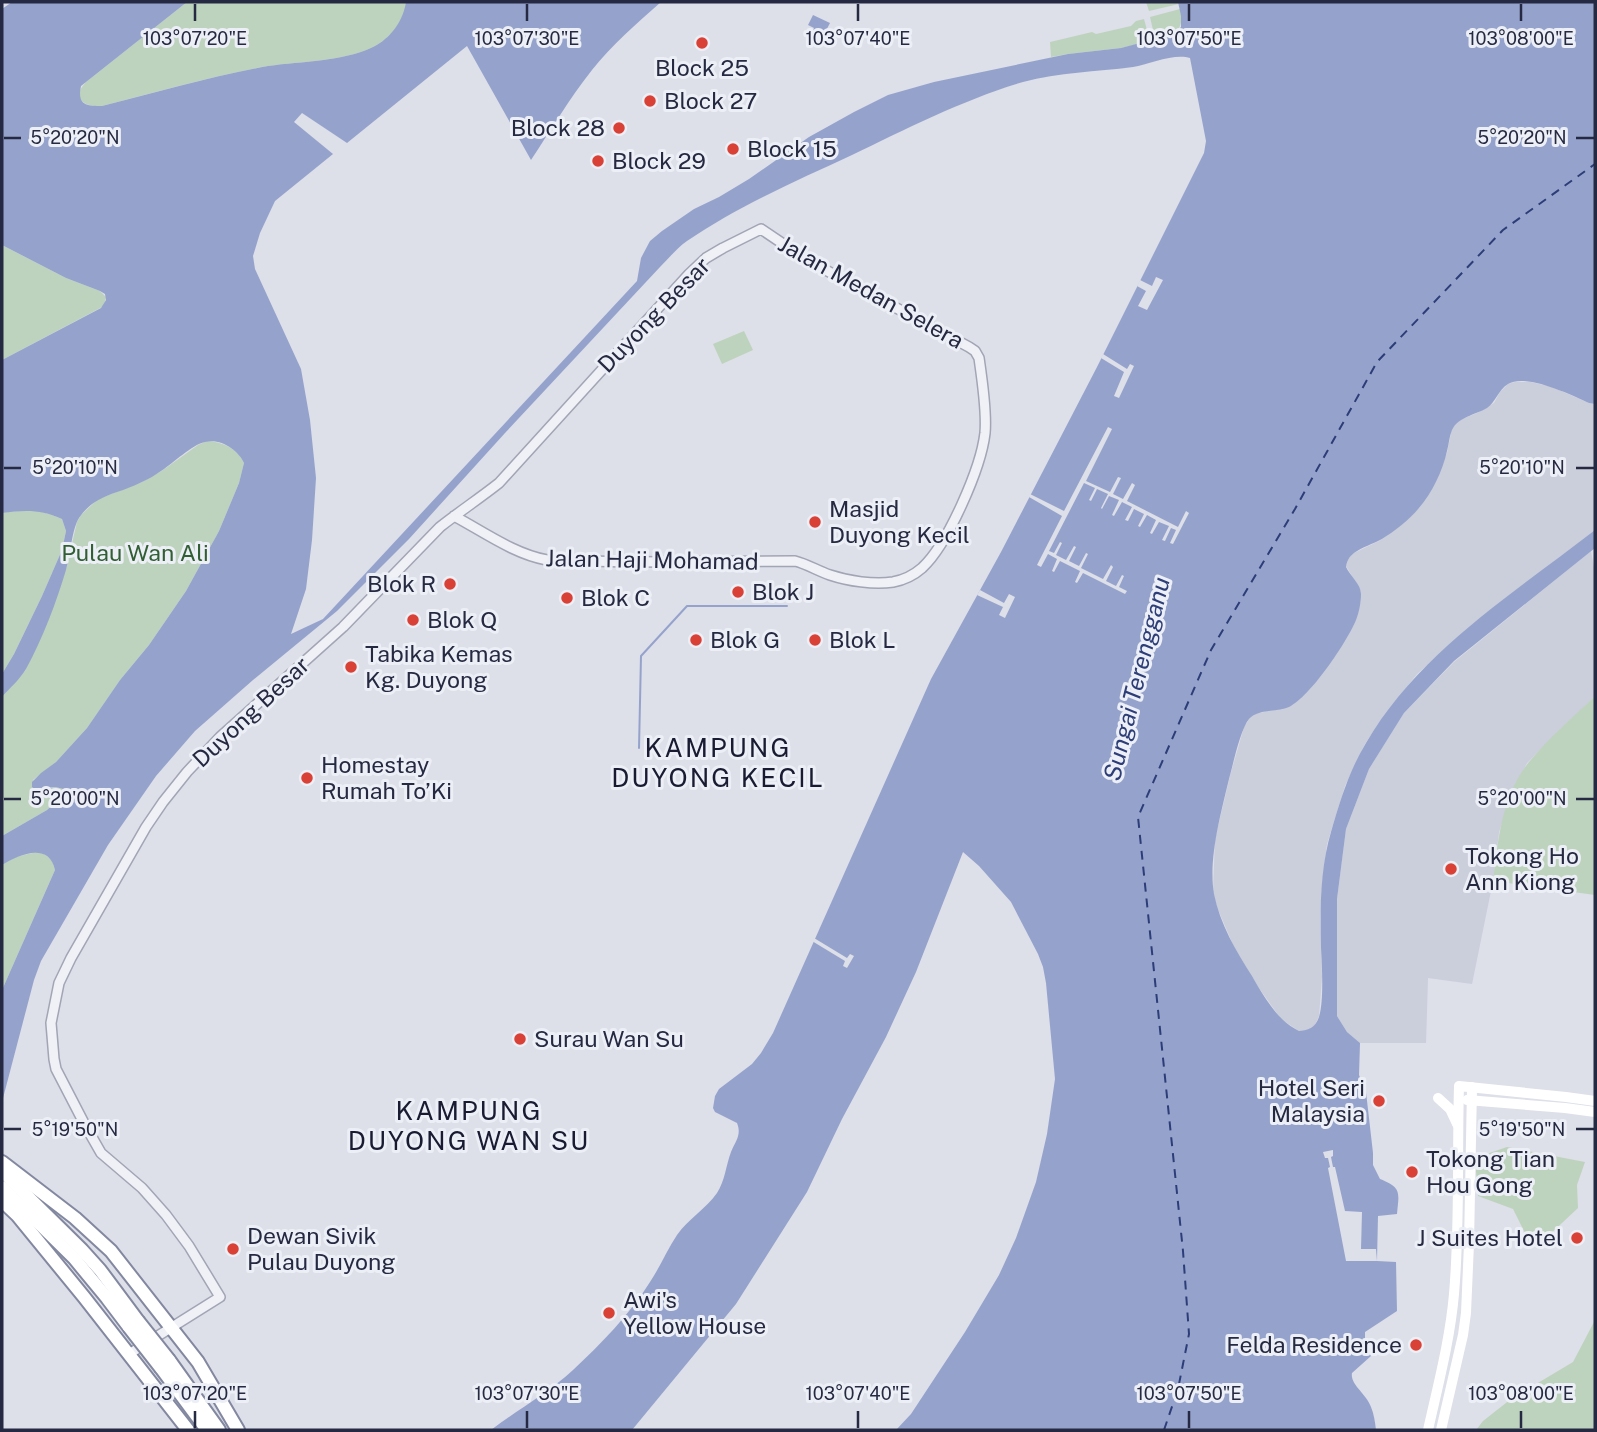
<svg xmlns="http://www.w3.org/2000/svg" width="1597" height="1432" viewBox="0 0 1597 1432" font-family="'Public Sans',sans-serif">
<rect width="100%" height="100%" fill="#dddfe9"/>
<g fill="#cbcedb">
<path d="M1515,382H1531L1552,387L1589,403L1595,404V530L1482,617L1417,674L1378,724L1365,744L1345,786L1327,844L1322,884L1320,918L1322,977L1319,1016L1314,1027L1307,1030L1299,1031L1281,1019L1259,988L1234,947L1217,907L1213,892L1215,839L1230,776L1244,727L1250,718L1255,714L1264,712L1311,686L1319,678L1356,619L1360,604L1361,591L1346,566L1348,560L1352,554L1381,540L1402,524L1420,507L1447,453L1452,428L1460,420L1477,413L1494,403L1500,392L1508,384Z"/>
<path d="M1591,551L1595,573V696L1527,763L1514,788L1499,832L1493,881L1472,984L1428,978L1426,1043H1360L1347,1032L1337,1016V899L1346,829L1369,769L1404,713L1454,662Z"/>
</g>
<g fill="#bed3be">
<path d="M187,2H407C403,22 391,38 373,47C341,62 303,61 268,66C212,76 157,92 102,106C85,107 70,99 86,82Z"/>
<path d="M1146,2H1178L1179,4L1149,11Z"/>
<path d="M1180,9C1185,33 1174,33 1155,39L1150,17Z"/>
<path d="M1144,19L1150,41L1121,48L1068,54L1051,57L1050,42L1092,32L1096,34L1131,26L1136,21Z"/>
<path d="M2,245L66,278L100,291L106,297L104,306L2,360Z"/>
<path d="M744,331L753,350L722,364L713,344Z"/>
<path d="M207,441C223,442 237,448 244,463L239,483L219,531L186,591L149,645L120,680L87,728L56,762L33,780L40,790C48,788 55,786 63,789V795L47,810L2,836V697L25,671L58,591L66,569L77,522L81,515L98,499L142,482L163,470L198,445Z"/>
<path d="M23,510C38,510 48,513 62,519L66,531L62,550L42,596L14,654L2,674V513Z"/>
<path d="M1595,696V895L1493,881C1498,840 1502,795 1529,762C1549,738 1573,717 1595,696Z"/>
<path d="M37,852C47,854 53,859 55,870L2,990V865L15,857Z"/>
<path d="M1507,1147L1585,1162L1577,1185L1578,1208L1545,1239L1529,1241L1513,1209L1478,1196L1475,1158Z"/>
<path d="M1595,1320L1594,1430H1476L1483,1421L1511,1399L1573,1362Z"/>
</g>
<g fill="#95a3cc">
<path d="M12,2H187L81,86C77,105 86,106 102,106C158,92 212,76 268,66C303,61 341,62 373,47C391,38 403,21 406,2H661C637,23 612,45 592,70C569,99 551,130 531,160L467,46L347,143L302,113L294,122L333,154L275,201L260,233L253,256L255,269L301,369L310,420L316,478L312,540L306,589L291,634L323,619L637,281L641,258L650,241L662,231L694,209L719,197L749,179L809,137L854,112L888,95L934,82L1068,54L1121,48L1155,39L1177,32L1181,27V16L1178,2H1595V404L1589,403C1571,395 1526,373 1508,384C1498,390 1496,402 1487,408C1475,415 1458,417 1452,430C1449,437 1449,444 1447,451C1443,470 1432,493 1419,508C1409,520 1395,531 1382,539C1373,544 1362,547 1354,553C1349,557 1347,561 1346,567C1350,576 1361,584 1361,594C1361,602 1359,613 1356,620C1347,642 1310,697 1289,707C1277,712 1258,709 1249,719C1240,730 1233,765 1229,779C1221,813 1208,859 1214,894C1220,924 1236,951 1252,976C1260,990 1270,1007 1282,1019C1287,1024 1293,1028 1299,1031C1309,1030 1315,1028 1319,1017C1324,1001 1322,966 1321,948C1320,910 1320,869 1331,832C1340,801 1349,771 1366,743C1419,652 1514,593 1595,530V548L1454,661L1404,713L1369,769L1346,829L1337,899V1016L1347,1032L1360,1043L1359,1075L1366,1092L1373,1153V1165L1380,1179C1402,1188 1399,1192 1397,1214L1378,1216L1377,1261L1396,1262L1397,1311L1365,1332V1340L1371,1356L1352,1373C1350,1385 1366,1393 1371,1407C1374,1414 1375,1422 1376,1430H896L911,1414L965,1332L999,1275L1016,1238L1036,1182L1047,1134L1055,1079L1046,983L1043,967L1038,954L1011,902L979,866L963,852L916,972L886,1037L842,1119L807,1192L736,1304L632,1430H491C517,1410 548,1393 573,1370C600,1345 630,1314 650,1282C660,1267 667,1250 677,1235C688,1219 706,1209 717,1193C725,1181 726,1165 731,1152C735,1142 742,1135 737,1123L715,1112L713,1108L715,1096L719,1089L752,1064L761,1053L773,1033L931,679L1001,552L1097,367L1204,153L1206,141L1190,58C1175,53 1149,64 1133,67C1096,72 1059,72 1023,82C965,99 906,129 852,155C796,181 738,206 687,241C677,248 669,258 660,267L505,433L409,539L337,611L253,680L195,731L156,776L108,845L41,961L34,980L2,1102V990L55,870C49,841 18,855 2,865V836L47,810L63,795V789C53,785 45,789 36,790L32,787V782L41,773L56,762L87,728L120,680L149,645L186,591L219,531L239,483L244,463C238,450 221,438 205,442C191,445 174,463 161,471C155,475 149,479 142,482C119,494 95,494 79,518C72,529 70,556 66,570C56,603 43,638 26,669C20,679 10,688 2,697V674L14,654L42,596L62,550L66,531L62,519C40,509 25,510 2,513V360L101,308L106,300L105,294L100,291L66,278L2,245V9Z"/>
<path d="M813,15L830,23L819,44L809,39L814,28L808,25Z"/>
</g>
<g fill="#dddfe9">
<path d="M1156,277L1163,280L1147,310L1138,306L1146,291L1137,286L1140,280L1152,286Z"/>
<path d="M1103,354L1127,369L1130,364L1134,366L1119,398L1114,396L1124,372L1101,358Z"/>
<path d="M1108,427L1112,429L1086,481L1110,492L1118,477L1121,478L1113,494L1123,499L1132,483L1135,485L1127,501L1178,527L1186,511L1189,513L1173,544L1170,543L1176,530L1171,528L1165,541L1162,540L1169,526L1159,522L1152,534L1150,533L1156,520L1147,515L1140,527L1138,526L1144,514L1134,509L1128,521L1125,520L1132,507L1122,502L1114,516L1112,515L1119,500L1109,496L1102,509L1101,508L1108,494L1097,489L1091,501L1089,500L1095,488L1084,483L1049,551L1054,553L1060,542L1062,543L1056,555L1066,560L1074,546L1076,547L1069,561L1079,566L1086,553L1088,554L1081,568L1103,579L1111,565L1113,567L1106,581L1116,586L1122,575L1124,576L1119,587L1127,591L1125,594L1083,573L1077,583L1075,582L1080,571L1060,561L1054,572L1052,571L1057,559L1048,554L1041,567L1037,565L1062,516L1029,497L1030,494L1064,511Z"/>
<path d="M980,590L1004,603L1009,594L1015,597L1005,618L999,615L1003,607L977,595Z"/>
<path d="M814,938L847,958L850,954L854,956L847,968L843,966L845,961L812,941Z"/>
<path d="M1333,1150V1156L1331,1157L1333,1167H1335L1345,1211L1362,1212L1361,1249H1376L1377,1261H1346L1328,1168L1330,1167L1328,1158H1325L1323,1152Z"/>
</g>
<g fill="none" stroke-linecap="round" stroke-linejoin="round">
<path stroke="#95a3cc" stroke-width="2" d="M639,748L641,656L687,606H787"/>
<path stroke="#2c3d78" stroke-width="2" stroke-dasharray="9 7" stroke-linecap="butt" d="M1164,1430L1178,1389L1189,1334L1183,1251L1138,817L1211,650L1295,509L1377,362L1503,230L1595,164"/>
<defs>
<path id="tertiary" d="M129,1354L220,1297L189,1246L166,1215L142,1188L101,1153L85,1125L56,1069L54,1059L51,1023L59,983L71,958L146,827L163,802L187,772L220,737L343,627L440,527C459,512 480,498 499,483L689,274L706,258L723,248L761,229L807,260L969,347L975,351L979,358C982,379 987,411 985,433C981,468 948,544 922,568C914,575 904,580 893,582C874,585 848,581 830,575C818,571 807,564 795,561L629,562L547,560C514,554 484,532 454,516"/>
<g id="trunk">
<path d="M2,1162L75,1218L111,1251L198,1362L238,1430"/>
<path d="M5,1174L82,1250L100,1270L138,1321"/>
<path d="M2,1187L74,1258L107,1298L129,1327"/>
<path d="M2,1201L17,1215L84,1297L188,1430"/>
<path d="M169,1360L219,1430"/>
<path d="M161,1368L207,1430"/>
</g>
</defs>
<use href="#tertiary" stroke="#a2a5b3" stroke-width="12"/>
<use href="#trunk" stroke="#8388a1" stroke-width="16"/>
<use href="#tertiary" stroke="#f0f1f7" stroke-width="9"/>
<g stroke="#fff" stroke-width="10">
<path d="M1438,1098L1450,1109L1457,1124"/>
<path d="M1467,1100L1565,1108L1595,1112"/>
<path d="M1428,1430C1438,1385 1450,1340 1454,1294C1460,1225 1457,1155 1459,1086L1566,1097L1595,1101"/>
<path d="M1441,1430L1463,1335L1466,1313L1469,1244L1472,1087"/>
</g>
<use href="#trunk" stroke="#fff" stroke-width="12"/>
<defs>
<g id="trunk-bridge">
<path d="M138,1321L169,1360"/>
<path d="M129,1327L161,1368"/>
</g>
</defs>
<use href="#trunk-bridge" stroke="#8388a1" stroke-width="16" stroke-linecap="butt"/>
<use href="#trunk-bridge" stroke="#fff" stroke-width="12"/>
</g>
<path fill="none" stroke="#252941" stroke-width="2.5" d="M195,4V21M527,4V21M858,4V21M1189,4V21M1521,4V21M4,138H21M1576,138H1594M4,468H21M1576,468H1594M4,799H21M1576,799H1594M4,1129H21M1576,1129H1594M195,1411V1428M527,1411V1428M858,1411V1428M1189,1411V1428M1521,1411V1428"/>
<g fill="#da4136" stroke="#edeff6" stroke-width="2.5">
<circle cx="702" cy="43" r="7"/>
<circle cx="650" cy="101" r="7"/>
<circle cx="619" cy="128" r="7"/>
<circle cx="733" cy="149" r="7"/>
<circle cx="598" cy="161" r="7"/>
<circle cx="815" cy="522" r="7"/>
<circle cx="450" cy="584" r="7"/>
<circle cx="738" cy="592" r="7"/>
<circle cx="567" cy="598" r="7"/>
<circle cx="413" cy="620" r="7"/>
<circle cx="696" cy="640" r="7"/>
<circle cx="815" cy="640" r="7"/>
<circle cx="351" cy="667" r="7"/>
<circle cx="307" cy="778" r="7"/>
<circle cx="1451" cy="869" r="7"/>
<circle cx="520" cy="1039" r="7"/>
<circle cx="1379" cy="1101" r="7"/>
<circle cx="1412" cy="1172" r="7"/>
<circle cx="1577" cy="1238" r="7"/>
<circle cx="233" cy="1249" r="7"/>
<circle cx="609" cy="1313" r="7"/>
<circle cx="1416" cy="1345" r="7"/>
</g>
<g text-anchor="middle" stroke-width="6" stroke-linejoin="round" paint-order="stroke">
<g font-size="23" fill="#252941" stroke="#edeff6" text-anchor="start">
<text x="702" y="76" text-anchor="middle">Block 25</text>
<text x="664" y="109">Block 27</text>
<text x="605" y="136" text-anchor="end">Block 28</text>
<text x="747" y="157">Block 15</text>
<text x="612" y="169">Block 29</text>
<text x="829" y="517">Masjid<tspan x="829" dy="26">Duyong Kecil</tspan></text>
<text x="436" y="592" text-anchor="end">Blok R</text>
<text x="752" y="600">Blok J</text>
<text x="581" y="606">Blok C</text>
<text x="427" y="628">Blok Q</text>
<text x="710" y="648">Blok G</text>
<text x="829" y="648">Blok L</text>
<text x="365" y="662">Tabika Kemas<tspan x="365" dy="26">Kg. Duyong</tspan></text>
<text x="321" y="773">Homestay<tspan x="321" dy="26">Rumah To’Ki</tspan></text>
<text x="1465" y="864">Tokong Ho<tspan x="1465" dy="26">Ann Kiong</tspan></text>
<text x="534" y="1047">Surau Wan Su</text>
<text x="1365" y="1096" text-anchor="end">Hotel Seri<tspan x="1365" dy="26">Malaysia</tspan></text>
<text x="1426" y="1167">Tokong Tian<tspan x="1426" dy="26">Hou Gong</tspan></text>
<text x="247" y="1244">Dewan Sivik<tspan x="247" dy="26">Pulau Duyong</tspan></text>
<text x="1563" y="1246" text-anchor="end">J Suites Hotel</text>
<text x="623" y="1308">Awi's<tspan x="623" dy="26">Yellow House</tspan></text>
<text x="1402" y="1353" text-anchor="end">Felda Residence</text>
</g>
<g font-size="23" fill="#252941" stroke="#edeff6">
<text transform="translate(871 292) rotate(29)" y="8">Jalan Medan Selera</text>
<text transform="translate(654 315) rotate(-46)" y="8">Duyong Besar</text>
<text transform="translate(652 560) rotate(1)" y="8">Jalan Haji Mohamad</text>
<text transform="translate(251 712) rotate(-43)" y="8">Duyong Besar</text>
</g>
<g font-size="23" fill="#315e33" stroke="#edeff6">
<text x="135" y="561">Pulau Wan Ali</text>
</g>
<g font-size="24" font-style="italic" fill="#2c3d78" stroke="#edeff6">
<text transform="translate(1137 679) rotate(-76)" y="8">Sungai Terengganu</text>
</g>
<g font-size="26" letter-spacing="2" fill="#181b31" stroke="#edeff6">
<text x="718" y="757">KAMPUNG<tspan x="718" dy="30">DUYONG KECIL</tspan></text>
<text x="469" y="1120">KAMPUNG<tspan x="469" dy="30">DUYONG WAN SU</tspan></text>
</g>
</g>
<g font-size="18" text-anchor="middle" fill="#252941" stroke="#edeff6" stroke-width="6" stroke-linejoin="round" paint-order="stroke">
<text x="195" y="45">103°07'20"E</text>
<text x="527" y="45">103°07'30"E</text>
<text x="858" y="45">103°07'40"E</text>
<text x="1189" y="45">103°07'50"E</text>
<text x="1521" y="45">103°08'00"E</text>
<text x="75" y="144">5°20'20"N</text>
<text x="1522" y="144">5°20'20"N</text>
<text x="75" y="474">5°20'10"N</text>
<text x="1522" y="474">5°20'10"N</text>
<text x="75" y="805">5°20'00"N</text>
<text x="1522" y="805">5°20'00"N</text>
<text x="75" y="1136">5°19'50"N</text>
<text x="1522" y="1136">5°19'50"N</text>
<text x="195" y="1400">103°07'20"E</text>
<text x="527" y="1400">103°07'30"E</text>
<text x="858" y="1400">103°07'40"E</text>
<text x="1189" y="1400">103°07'50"E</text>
<text x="1521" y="1400">103°08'00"E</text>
</g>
<rect width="1597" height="1432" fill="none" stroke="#252941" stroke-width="7"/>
</svg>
